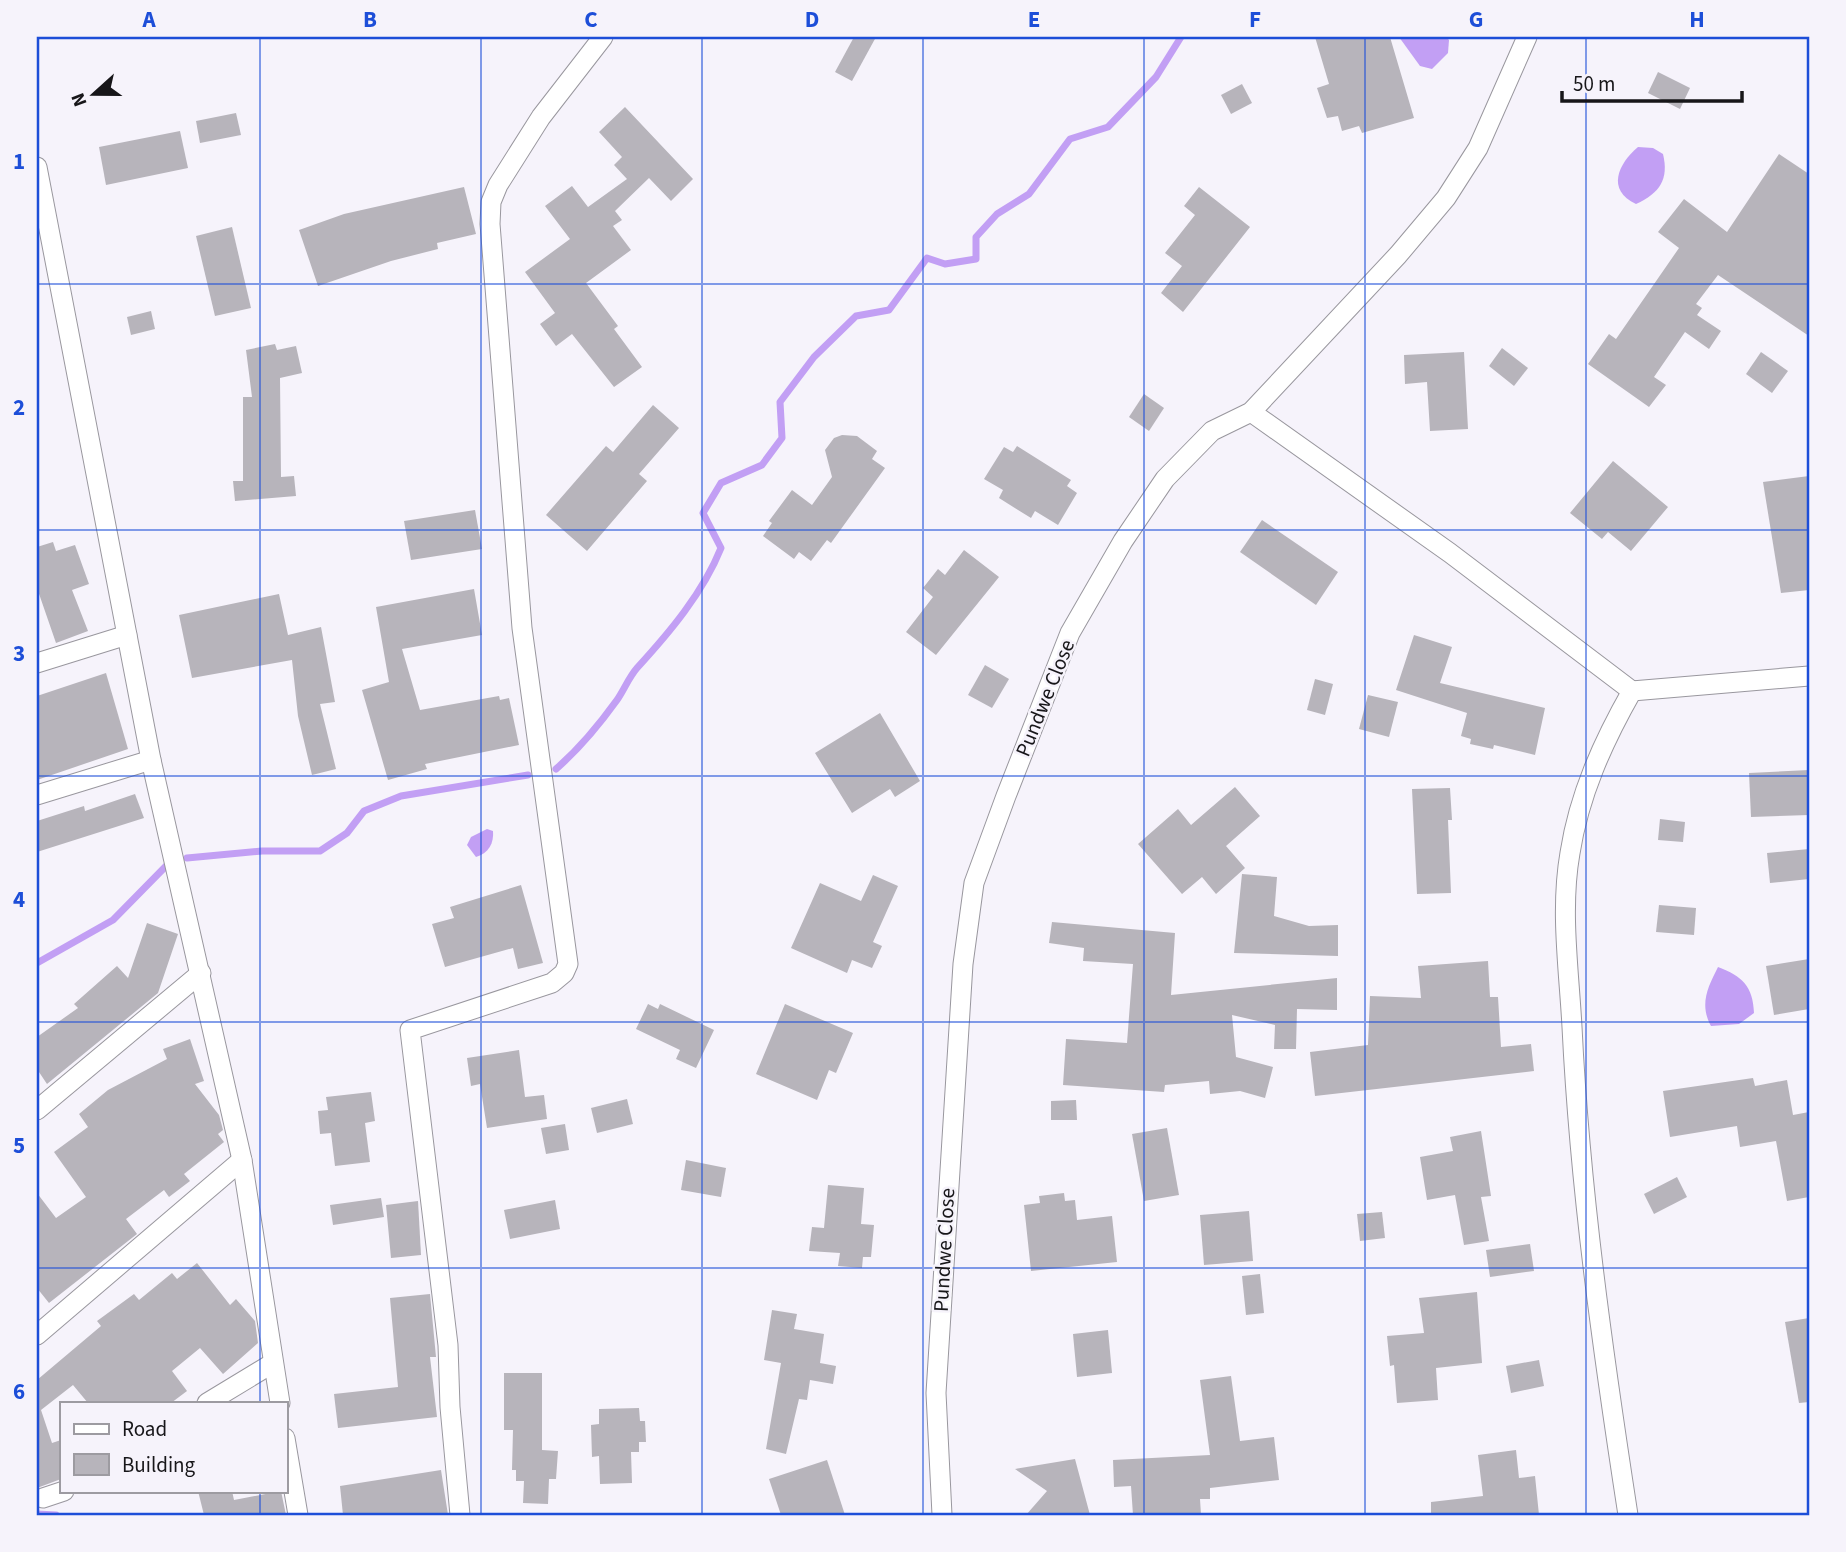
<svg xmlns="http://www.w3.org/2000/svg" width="1846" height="1552" viewBox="0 0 1846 1552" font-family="'Source Sans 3',sans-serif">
<rect width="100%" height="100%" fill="#f6f3fb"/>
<g fill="#c29ff4">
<path d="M1399,37H1446L1449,40L1448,53L1432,69L1420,66Z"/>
<path d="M1638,147L1653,148L1663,154C1669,179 1660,193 1636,204C1606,190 1618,164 1638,147Z"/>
<path d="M487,829L493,831C494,843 489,853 476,857L467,845L471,837Z"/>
<path d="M1718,967C1742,976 1753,986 1754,1013L1739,1024L1711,1026C1699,1004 1708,987 1718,967Z"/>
</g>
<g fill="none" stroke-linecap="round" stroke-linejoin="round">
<g stroke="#c29ff4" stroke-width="7">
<path d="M556,769C579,749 599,725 617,700C624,690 629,677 637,668C669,633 703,593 721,548L703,513L721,483L762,465L782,438L780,402L814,357L856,316L889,310L927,258L945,264L976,259V237L997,214L1029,194L1070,139L1108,127L1156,77L1181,37"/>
<path d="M187,858L262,851H320L347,833L364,811L401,796L528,775"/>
<path d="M37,963L113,920L168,864"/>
<path d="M37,1514L56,1515"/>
</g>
</g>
<g fill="#b7b4bb">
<path d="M854,37H876L852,81L835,72Z"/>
<path d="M1315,37H1390L1414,118L1362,133L1359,126L1342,131L1338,116L1327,118L1317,88L1329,84Z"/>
<path d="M1658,72L1690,88L1680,109L1648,93Z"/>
<path d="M1242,84L1252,103L1231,114L1221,95Z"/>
<path d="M625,107L693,179L671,201L649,178L615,211L622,220L613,226L631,250L586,283L618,326L614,329L642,367L614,387L572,334L556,346L540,324L555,313L525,272L570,239L545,206L572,186L588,207L627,179L614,165L622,157L599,132Z"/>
<path d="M236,113L241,135L200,143L196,121Z"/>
<path d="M180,131L188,168L106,185L99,147Z"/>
<path d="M1779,154L1809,174V336L1718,275L1696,304L1702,308L1697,315L1721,331L1709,349L1685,332L1654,377L1666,385L1649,407L1588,364L1609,334L1616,339L1679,248L1658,232L1684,199L1727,232Z"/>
<path d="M464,187L476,234L437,243L438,249L391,261L318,286L299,230L344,214Z"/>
<path d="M1199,187L1250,227L1183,312L1161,293L1182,266L1165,253L1195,215L1184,206Z"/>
<path d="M232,227L251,308L215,316L196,236Z"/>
<path d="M151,311L155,329L131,335L127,317Z"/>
<path d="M275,344L277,350L296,346L302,373L280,378L281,477L294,476L296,496L235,501L233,481H243V397H252L246,350Z"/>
<path d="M1502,348L1528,368L1514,386L1489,366Z"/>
<path d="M1464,352L1468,429L1430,431L1427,382L1405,384L1404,355Z"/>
<path d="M1761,352L1788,371L1772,393L1746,374Z"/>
<path d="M1144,394L1164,408L1149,431L1129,417Z"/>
<path d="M653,405L679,428L639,474L647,481L587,551L546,515L606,446L613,452Z"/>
<path d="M842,435L857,436L877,451L872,459L885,468L831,543L827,540L811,561L799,552L794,559L763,536L772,523L769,521L792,490L812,505L832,477L825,450L834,438Z"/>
<path d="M1017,446L1071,480L1067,486L1077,493L1058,525L1035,511L1031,518L999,498L1003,490L984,479L1004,447L1013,452Z"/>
<path d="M1613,461L1668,507L1631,551L1608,532L1602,539L1570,513Z"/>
<path d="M1809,476V590L1781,593L1763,482Z"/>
<path d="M475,510L482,549L411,560L404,521Z"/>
<path d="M1262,520L1338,572L1316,605L1240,552Z"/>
<path d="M53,542L56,551L75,545L89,584L72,590L88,631L56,643L37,588V547Z"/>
<path d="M964,550L999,577L936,655L906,632L933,597L923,588L938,569L945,575Z"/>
<path d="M474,589L482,635L402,649L420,710L499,696L500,700L509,698L519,745L425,764L427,769L388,780L362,690L389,682L376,607Z"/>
<path d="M279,594L288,635L321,627L335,702L320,704L336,769L312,775L298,716L292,660L192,678L179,615Z"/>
<path d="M1414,635L1452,647L1440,683L1545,708L1535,755L1494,745L1493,749L1470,744L1471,739L1461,736L1467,713L1396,690Z"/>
<path d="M985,665L1009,679L992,708L968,695Z"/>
<path d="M106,673L128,749L37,780V696Z"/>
<path d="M1315,679L1333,684L1325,715L1307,710Z"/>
<path d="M1368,695L1398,702L1389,737L1359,729Z"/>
<path d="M880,713L920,781L895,797L890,789L852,813L815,753Z"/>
<path d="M1809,770V815L1751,817L1749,773Z"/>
<path d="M1235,787L1260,816L1226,846L1245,868L1216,894L1202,877L1182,894L1138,844L1178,809L1191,825Z"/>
<path d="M1450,788L1452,820H1448L1451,893L1417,894L1412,789Z"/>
<path d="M135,794L144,818L37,852V821L84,806L85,811Z"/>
<path d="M1660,819L1685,822L1683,842L1658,840Z"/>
<path d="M1809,849V879L1770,883L1767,853Z"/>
<path d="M1242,874L1277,877L1274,916L1309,926L1338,925V956L1234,953Z"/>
<path d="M873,875L898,886L873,942L882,946L872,968L852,960L847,973L791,948L820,883L861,901Z"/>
<path d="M521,885L543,963L518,969L513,948L445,967L432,924L454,918L450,907Z"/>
<path d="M1659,905L1696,908L1694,935L1656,932Z"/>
<path d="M1052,922L1175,933L1171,995L1337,978V1010L1297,1009L1296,1049H1274L1275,1025L1232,1015L1236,1057L1273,1067L1265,1098L1240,1091L1210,1094L1209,1081L1165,1085L1164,1092L1063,1085L1066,1039L1127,1043L1133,964L1083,961L1084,948L1049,943Z"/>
<path d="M147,923L178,934L158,993L47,1084L37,1069V1037L78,1008L74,1004L117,966L128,978Z"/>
<path d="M1809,959V1009L1774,1015L1766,966Z"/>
<path d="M1488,961L1490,997H1498L1501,1047L1531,1044L1534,1071L1315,1096L1310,1052L1368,1045L1370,996L1421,998L1418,966Z"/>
<path d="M648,1004L658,1009L660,1004L714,1030L696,1068L676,1059L680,1050L636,1029Z"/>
<path d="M785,1004L853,1033L836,1073L829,1070L817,1100L756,1074Z"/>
<path d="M190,1039L204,1081L195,1084L219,1115L223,1130L218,1134L224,1142L184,1174L190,1181L169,1197L164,1190L126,1219L137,1234L49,1303L37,1288V1193L56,1218L86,1197L54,1152L88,1127L79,1114L108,1090L167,1059L163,1049Z"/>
<path d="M519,1050L525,1097L544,1095L547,1119L487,1128L480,1084L471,1086L467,1058Z"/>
<path d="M1753,1078L1755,1086L1787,1080L1793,1115L1809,1112V1197L1787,1201L1776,1141L1740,1147L1737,1126L1670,1137L1663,1091Z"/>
<path d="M371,1092L375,1121L365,1123L370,1162L335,1166L331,1133L320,1134L318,1111L328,1110L326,1097Z"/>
<path d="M627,1099L633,1124L597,1133L591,1108Z"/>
<path d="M1076,1100L1077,1120H1051V1101Z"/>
<path d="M565,1124L569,1150L546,1154L541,1128Z"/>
<path d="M1167,1128L1179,1195L1144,1201L1132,1134Z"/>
<path d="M1481,1131L1491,1196L1481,1197L1489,1241L1464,1245L1455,1195L1427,1200L1420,1157L1453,1151L1450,1137Z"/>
<path d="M686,1160L726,1168L721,1197L681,1190Z"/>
<path d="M1677,1177L1687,1197L1654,1214L1644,1194Z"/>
<path d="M828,1185L864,1188L861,1224L874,1225L871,1257H863L862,1268L838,1266L840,1253L809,1251L812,1227L824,1228Z"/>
<path d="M1064,1193L1065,1201L1075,1200L1077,1220L1112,1216L1117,1262L1031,1271L1024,1205L1040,1203L1039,1196Z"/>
<path d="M381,1198L384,1217L333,1225L330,1205Z"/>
<path d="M555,1200L560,1229L510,1239L504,1210Z"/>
<path d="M418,1201L421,1255L391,1258L386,1205Z"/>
<path d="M1249,1211L1253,1261L1204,1265L1200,1215Z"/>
<path d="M1382,1212L1385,1238L1360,1241L1357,1214Z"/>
<path d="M1530,1244L1534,1271L1490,1277L1486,1250Z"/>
<path d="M197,1263L230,1305L236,1299L255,1321L258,1343L223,1374L200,1348L172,1371L187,1391L171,1403H88L73,1385L41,1410L52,1443L61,1440V1479L37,1488V1380L101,1326L97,1321L134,1294L139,1300L172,1273L177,1279Z"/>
<path d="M1260,1274L1264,1313L1246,1315L1242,1276Z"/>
<path d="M1477,1292L1482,1363L1436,1368L1438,1400L1397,1403L1394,1365L1390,1366L1387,1336L1424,1333L1419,1298Z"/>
<path d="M430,1294L436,1357H430L437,1417L338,1428L334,1394L398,1387L390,1298Z"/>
<path d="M772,1310L797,1314L794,1329L824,1334L820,1363L836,1366L833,1384L810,1380L807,1400L799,1399L786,1454L766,1449L781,1363L764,1360Z"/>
<path d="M1809,1318V1402L1799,1403L1785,1322Z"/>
<path d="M1108,1330L1112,1373L1077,1377L1073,1334Z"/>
<path d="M1539,1360L1544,1386L1511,1393L1506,1366Z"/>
<path d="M504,1373H542V1450L558,1451L556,1479H549L548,1504L523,1503L524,1481H516V1470H512L513,1430H504Z"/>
<path d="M1231,1376L1240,1441L1274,1437L1279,1480L1210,1488V1499H1200L1201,1515H1133L1131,1486L1114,1487L1113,1460L1210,1455L1200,1380Z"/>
<path d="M639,1408L640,1421H645L646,1442H639V1452H631L632,1483L600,1484L599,1456L592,1457L591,1425L599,1424V1409Z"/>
<path d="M1516,1450L1519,1478L1535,1476L1539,1515H1431V1502L1483,1496L1478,1455Z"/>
<path d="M1075,1459L1090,1515H1026L1047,1491L1015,1469Z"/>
<path d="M827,1460L845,1515H781L769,1479Z"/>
<path d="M441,1470L448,1515H343L340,1486Z"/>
<path d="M198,1491H232L234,1500L281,1491L286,1515H204Z"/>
</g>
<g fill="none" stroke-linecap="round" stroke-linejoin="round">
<defs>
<g id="street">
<path d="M37,167L151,760L242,1160L280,1403"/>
<path d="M1251,412L1450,553L1632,691"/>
<path d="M37,663L127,635"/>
<path d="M1632,691L1809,676"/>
<path d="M37,795L151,760"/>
<path d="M37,1110L201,973"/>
<path d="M37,1335L242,1160"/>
<path d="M207,1403L273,1363"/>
<path d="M285,1438L298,1515"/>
<path d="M43,1498L64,1491"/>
<path d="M460,1515L450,1407L448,1345L410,1030L552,983L564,973L568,964L522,628L490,224L491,202L498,185L541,117L603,37"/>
<path d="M942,1515L936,1393L963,964L974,883L1006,796L1070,633L1123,541L1165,479L1212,431L1251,412L1398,255L1446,198L1478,148L1527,37"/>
<path d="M1628,1515C1603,1353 1580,1191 1572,1027C1569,970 1560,910 1570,853C1579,795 1603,742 1632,691"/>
</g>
</defs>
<use href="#street" stroke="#99979e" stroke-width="21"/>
<use href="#street" stroke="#fff" stroke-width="19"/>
</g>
<path fill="none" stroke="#1d4ed8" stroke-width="2" stroke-opacity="0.55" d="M260,37V1403M481,37V1515M702,37V1515M923,37V1515M1144,37V1515M1365,37V1515M1586,37V1515M37,284H1809M37,530H1809M37,776H1809M37,1022H1809M37,1268H1809M260,1491V1515"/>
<g text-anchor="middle" stroke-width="5" stroke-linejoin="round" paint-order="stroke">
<g font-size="21" fill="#171619" stroke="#f6f3fb">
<text transform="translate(1045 698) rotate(-68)" y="7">Pundwe Close</text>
<text transform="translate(944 1250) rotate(-87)" y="7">Pundwe Close</text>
</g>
</g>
<rect width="1846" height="1552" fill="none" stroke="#f6f3fb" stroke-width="77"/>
<rect x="60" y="1402" width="228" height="91" fill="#f6f3fb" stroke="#9d9ba1" stroke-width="2"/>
<rect x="74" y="1424" width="35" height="10" fill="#ffffff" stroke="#9d9ba1" stroke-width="2"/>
<text x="122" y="1436" font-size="21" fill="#171619">Road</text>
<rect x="74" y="1454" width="35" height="21" fill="#b7b4bb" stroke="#9d9ba1" stroke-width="2"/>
<text x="122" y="1472" font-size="21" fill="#171619">Building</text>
<g transform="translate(94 94) rotate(249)" stroke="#f6f3fb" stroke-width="5" paint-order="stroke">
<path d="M0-5L12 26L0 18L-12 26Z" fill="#171619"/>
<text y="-10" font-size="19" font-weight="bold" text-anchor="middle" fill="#171619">N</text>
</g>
<path d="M1562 91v10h180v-10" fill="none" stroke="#171619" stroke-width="3.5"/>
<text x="1573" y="91" font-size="21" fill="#171619" stroke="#f6f3fb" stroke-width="5" paint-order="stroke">50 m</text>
<rect x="38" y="38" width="1770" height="1476" fill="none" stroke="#1d4ed8" stroke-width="2.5"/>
<g font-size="23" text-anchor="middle" font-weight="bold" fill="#1d4ed8">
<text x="149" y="27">A</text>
<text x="370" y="27">B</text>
<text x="591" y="27">C</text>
<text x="812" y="27">D</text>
<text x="1034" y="27">E</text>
<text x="1255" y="27">F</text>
<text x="1476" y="27">G</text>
<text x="1697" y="27">H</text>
<text x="19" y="169">1</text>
<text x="19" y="415">2</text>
<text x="19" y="661">3</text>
<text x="19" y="907">4</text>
<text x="19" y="1153">5</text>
<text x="19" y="1399">6</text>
</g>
</svg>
